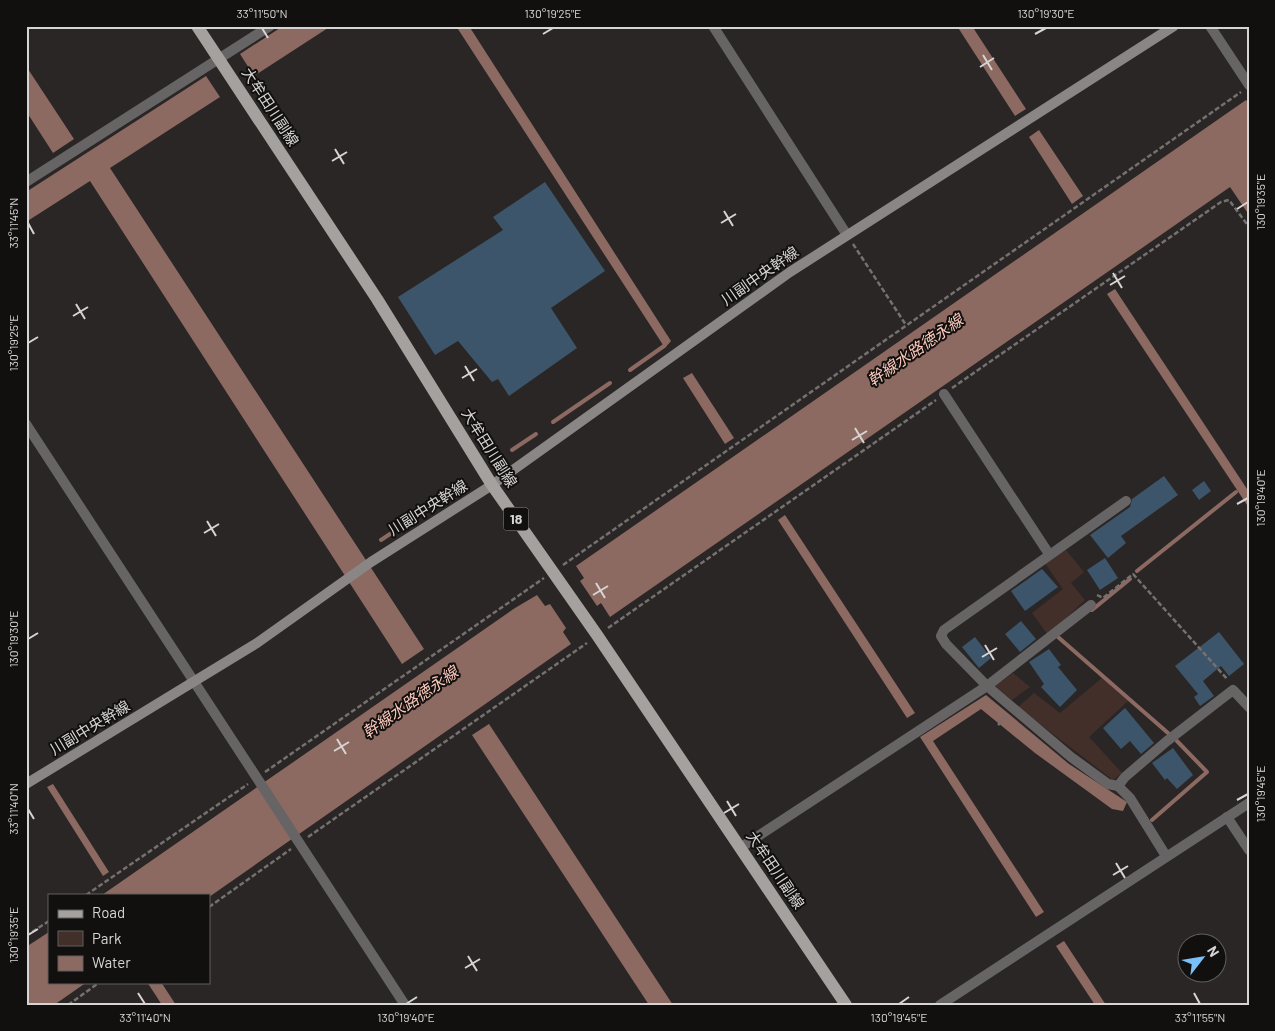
<svg xmlns="http://www.w3.org/2000/svg" width="1275" height="1031" viewBox="0 0 1275 1031" font-family="Barlow,'Noto Sans JP',sans-serif">
<rect width="100%" height="100%" fill="#2a2625"/>
<g fill="#432f2a">
<path d="M1066,550L1084,572L1071,583L1085,600L1048,635L1032,613L1063,589L1044,562Z"/>
<path d="M1013,673L1030,687L1012,700L995,686Z"/>
<path d="M1102,678L1128,701L1089,737L1122,773L1113,780L1018,707L1034,693L1060,713Z"/>
</g>
<g fill="#8c6961">
<path d="M283,26H331L254,76L240,54Z"/>
<path d="M456,26H469L671,341L665,348Z"/>
<path d="M957,26H972L1026,109L1015,116Z"/>
<path d="M26,66L74,139L53,153L26,111Z"/>
<path d="M206,76L220,97L110,168L424,649L402,664L90,181L26,222V192Z"/>
<path d="M1246,100L1249,104V215L1230,187L610,617L601,603L597,606L580,581L584,578L576,566Z"/>
<path d="M1039,130L1083,196L1072,204L1029,137Z"/>
<path d="M1115,289L1249,492V508L1107,294Z"/>
<path d="M692,373L734,438L725,444L683,378Z"/>
<path d="M785,515L915,713L907,718L778,520Z"/>
<path d="M537,595L545,606L550,604L566,628L563,632L571,644L209,897V895H102L515,608Z"/>
<path d="M986,695L1069,764L1127,802L1123,811L1112,809L1035,753L981,709L933,741L1044,912L1036,917L920,737Z"/>
<path d="M489,724L673,1005H649L472,735Z"/>
<path d="M53,784L109,872L103,876L47,787Z"/>
<path d="M49,932V982H87L54,1005H26V947Z"/>
<path d="M1064,941L1106,1005H1095L1056,946Z"/>
<path d="M147,982H161L176,1005H162Z"/>
</g>
<g fill="none" stroke-linecap="round" stroke-linejoin="round">
<g stroke="#8c6961" stroke-width="4">
<path d="M630,370L664,346"/>
<path d="M553,422L610,383"/>
<path d="M512,450L536,434"/>
<path d="M381,540L456,490"/>
<path d="M1137,571L1236,492"/>
<path d="M1092,610L1130,579"/>
<path d="M1058,637L1168,733"/>
<path d="M1152,820L1207,772L1177,741"/>
</g>
</g>
<g fill="#3c556a">
<path d="M545,182L605,271L551,308L577,348L509,396L498,379L492,382L458,341L435,355L398,297L503,230L493,217Z"/>
<path d="M1164,476L1178,495L1121,536L1126,543L1108,558L1090,535L1130,507L1132,499Z"/>
<path d="M1204,481L1211,491L1199,500L1192,490Z"/>
<path d="M1105,558L1118,578L1100,590L1087,570Z"/>
<path d="M1042,569L1058,587L1025,611L1011,591Z"/>
<path d="M1021,621L1036,639L1020,652L1005,634Z"/>
<path d="M1219,632L1244,664L1229,676L1221,666L1203,681L1214,696L1200,706L1194,697L1198,694L1175,666Z"/>
<path d="M975,637L991,658L979,668L962,647Z"/>
<path d="M1049,649L1061,665L1058,667L1077,690L1060,707L1041,687L1044,684L1029,662Z"/>
<path d="M1125,708L1154,743L1141,754L1130,741L1121,749L1103,728Z"/>
<path d="M1173,748L1193,775L1177,789L1167,778L1165,780L1152,763Z"/>
</g>
<g fill="none" stroke-linecap="round" stroke-linejoin="round">
<g stroke="#747170" stroke-width="2.5" stroke-dasharray="5 2.5" stroke-linecap="butt">
<path d="M853,244L906,325"/>
<path d="M952,388L1221,202L1229,200L1249,227"/>
<path d="M563,565L1241,92"/>
<path d="M1097,595L1103,598L1133,574L1228,680"/>
<path d="M608,628L936,400"/>
<path d="M998,725L1006,717"/>
<path d="M265,772L544,578"/>
<path d="M308,837L587,643"/>
<path d="M86,895L248,784"/>
<path d="M209,907L291,849"/>
<path d="M26,936L49,921"/>
<path d="M68,1005L100,982"/>
</g>
<g stroke="#666464" stroke-width="10">
<path d="M713,26L847,235"/>
<path d="M1210,26L1249,85"/>
<path d="M26,182L270,26"/>
<path d="M944,394L1049,554"/>
<path d="M26,424L405,1005"/>
<path d="M1091,605L987,686L946,644L941,636L944,630L1126,501"/>
<path d="M1118,786L1125,777L1167,741L1233,690L1249,707"/>
<path d="M1227,817L1249,850"/>
<path d="M740,848L987,686L1071,757L1108,784L1118,786L1130,798L1166,856"/>
<path d="M940,1005L1249,803"/>
</g>
<path stroke="#8a8685" stroke-width="10" d="M26,784L257,643L371,562L492,485L790,272L1174,26"/>
<path stroke="#a5a19f" stroke-width="12" d="M197,26L377,299L492,485L597,635L846,1005"/>
</g>
<path fill="none" stroke="#d7d5d4" stroke-width="2" d="M262,28L268,38M543,34L553,28M1035,34L1046,28M983,55L992,70M980,67L994,58M335,149L344,164M332,161L347,152M1237,209L1248,202M724,211L733,226M28,223L34,234M721,223L736,214M1113,273L1122,288M1110,285L1125,276M76,304L85,319M73,316L88,307M28,343L38,337M465,366L474,381M462,378L477,369M855,428L864,443M852,440L867,431M1237,504L1248,498M207,521L216,536M204,533L219,524M596,583L605,598M593,595L608,586M28,639L38,633M985,645L994,660M982,657L997,648M337,739L346,754M334,751L349,742M1237,800L1248,794M727,801L736,816M28,809L34,819M724,813L739,804M1116,863L1125,878M1113,875L1128,866M28,935L38,929M468,956L477,971M465,968L480,959M138,993L145,1004M1194,993L1200,1004M406,1004L417,997M899,1004L909,997"/>
<g text-anchor="middle" stroke-width="4" stroke-linejoin="round" paint-order="stroke">
<rect fill="#12100f" stroke="#9c9a99" stroke-width="1" x="503.5" y="507.5" width="25" height="23" rx="4"/>
<g font-size="14" font-weight="bold" fill="#d7d5d4">
<text x="516" y="524">18</text>
</g>
<g font-size="15" fill="#d7d5d4" stroke="#12100f">
<text transform="translate(270 107) rotate(57)" y="5">大牟田川副線</text>
<text transform="translate(760 276) rotate(-35)" y="5">川副中央幹線</text>
<text transform="translate(489 448) rotate(58)" y="5">大牟田川副線</text>
<text transform="translate(428 508) rotate(-32)" y="5">川副中央幹線</text>
<text transform="translate(90 728) rotate(-31)" y="5">川副中央幹線</text>
<text transform="translate(775 870) rotate(56)" y="5">大牟田川副線</text>
</g>
<g font-size="16" font-style="italic" fill="#fcc9bc" stroke="#12100f">
<text transform="translate(915 350) rotate(-35)" y="6">幹線水路徳永線</text>
<text transform="translate(410 702) rotate(-35)" y="6">幹線水路徳永線</text>
</g>
</g>
<rect width="1275" height="1031" fill="none" stroke="#12100f" stroke-width="55"/>
<rect x="48" y="894" width="162" height="90" fill="#12100f" stroke="#615f5e"/>
<rect x="58" y="910" width="25" height="8" fill="#a5a19f" stroke="#615f5e"/>
<text x="92" y="918" font-size="15" fill="#d7d5d4">Road</text>
<rect x="58" y="931" width="25" height="15" fill="#432f2a" stroke="#615f5e"/>
<text x="92" y="944" font-size="15" fill="#d7d5d4">Park</text>
<rect x="58" y="956" width="25" height="15" fill="#8c6961" stroke="#615f5e"/>
<text x="92" y="968" font-size="15" fill="#d7d5d4">Water</text>
<g transform="translate(1202 958) rotate(59)"><circle r="24" fill="#12100f" stroke="#615f5e"/>
<path d="M0-4L9 19L0 12L-9 19Z" fill="#79bff8"/>
<text y="-8" font-size="14" font-weight="bold" text-anchor="middle" fill="#d7d5d4">N</text>
</g>
<rect x="28" y="28" width="1220" height="976" fill="none" stroke="#d7d5d4" stroke-width="2"/>
<g font-size="12" text-anchor="middle" fill="#d7d5d4">
<text x="262" y="18">33°11'50"N</text>
<text x="553" y="18">130°19'25"E</text>
<text x="1046" y="18">130°19'30"E</text>
<text transform="translate(1261 202) rotate(-90)" y="4">130°19'35"E</text>
<text transform="translate(14 223) rotate(-90)" y="4">33°11'45"N</text>
<text transform="translate(14 343) rotate(-90)" y="4">130°19'25"E</text>
<text transform="translate(1261 498) rotate(-90)" y="4">130°19'40"E</text>
<text transform="translate(14 639) rotate(-90)" y="4">130°19'30"E</text>
<text transform="translate(1261 794) rotate(-90)" y="4">130°19'45"E</text>
<text transform="translate(14 809) rotate(-90)" y="4">33°11'40"N</text>
<text transform="translate(14 935) rotate(-90)" y="4">130°19'35"E</text>
<text x="145" y="1022">33°11'40"N</text>
<text x="406" y="1022">130°19'40"E</text>
<text x="899" y="1022">130°19'45"E</text>
<text x="1200" y="1022">33°11'55"N</text>
</g>
</svg>
